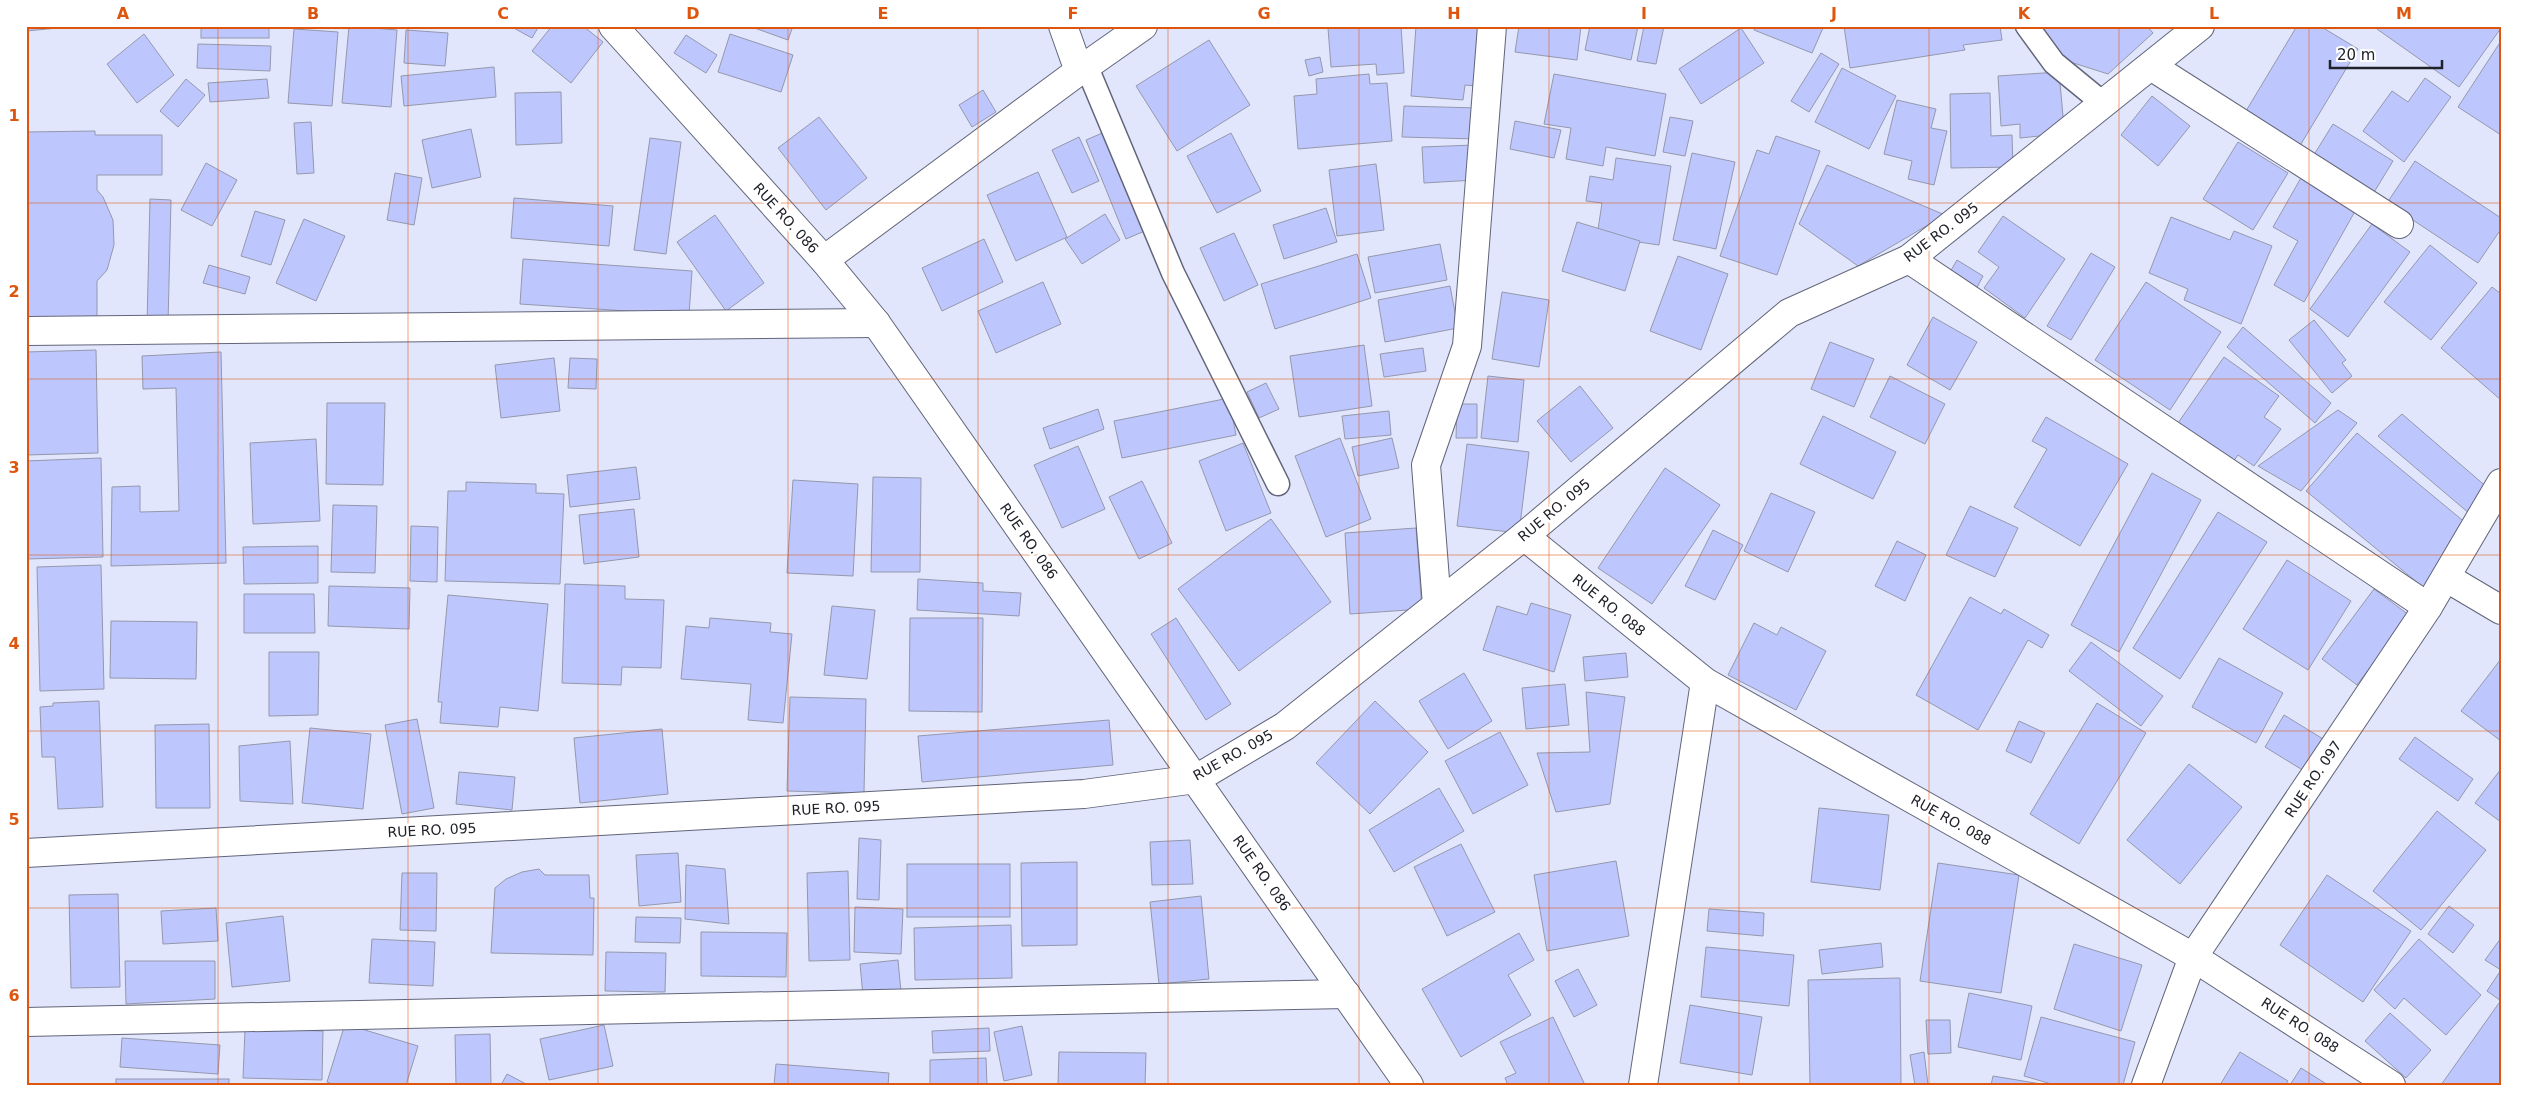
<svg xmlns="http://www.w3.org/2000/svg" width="2527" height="1111" viewBox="0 0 2527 1111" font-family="'DejaVu Sans',sans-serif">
<rect width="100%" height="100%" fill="#e1e6fc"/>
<g fill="#bec7fd" stroke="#9498ad">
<path d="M26,26H58V28L26,31Z"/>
<rect x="201" y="26" width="68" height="12"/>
<path d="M349,26L397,30L391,107L342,103Z"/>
<path d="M510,26H539L532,38Z"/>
<path d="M552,26H583L603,42L571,83L532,51Z"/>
<path d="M749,26H793L788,40Z"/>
<path d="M1350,26H1401L1404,73L1377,75L1376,64L1331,67L1328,28Z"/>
<path d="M1416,26H1481L1477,86L1465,85L1463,100L1411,96Z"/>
<path d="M1519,26H1581L1577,60L1515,52Z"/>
<path d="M1590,26H1638L1631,60L1585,50Z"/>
<path d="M1644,26H1664L1656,64L1637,61Z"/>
<path d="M1756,26H1819L1823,28L1812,53L1754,30Z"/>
<path d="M1844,26H2000L2002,40L1963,45L1965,50L1850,68Z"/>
<path d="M2037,26H2147L2153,33L2108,74L2061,59Z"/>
<path d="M2297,26H2320L2358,49L2298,149L2243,116Z"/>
<path d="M2379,26H2501V28L2459,87L2377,29Z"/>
<path d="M1741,28L1764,63L1701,104L1679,69Z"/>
<path d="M294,29L338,32L332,106L288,103Z"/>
<path d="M406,30L448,33L445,66L404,63Z"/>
<path d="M144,34L174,75L137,103L107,64Z"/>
<path d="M730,34L793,55L781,92L718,72Z"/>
<path d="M686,35L717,55L706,73L674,53Z"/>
<path d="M1209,40L1250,105L1177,151L1136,86Z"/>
<path d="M2501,41V135L2458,107Z"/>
<path d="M198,44L271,46L270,71L197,68Z"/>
<path d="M1821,53L1839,64L1809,112L1791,101Z"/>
<path d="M1320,57L1323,72L1309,76L1305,60Z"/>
<path d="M494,67L496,97L404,106L401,76Z"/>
<path d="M1842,68L1896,96L1869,149L1815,122Z"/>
<path d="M2059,72L2064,127L2048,129L2049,135L2020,138V124L2001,126L1998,76Z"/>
<path d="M1369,74L1370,84L1387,83L1392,141L1298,149L1294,96L1317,94L1316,79Z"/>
<path d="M1554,74L1666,94L1655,156L1606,147L1603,166L1566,159L1571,128L1544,124Z"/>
<path d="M2425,78L2451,97L2404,162L2363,131L2392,91L2408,102Z"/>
<path d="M186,79L205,95L178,127L160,111Z"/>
<path d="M267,79L269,98L210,102L208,83Z"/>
<path d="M983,90L996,112L972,127L959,105Z"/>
<path d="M561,92L562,143L516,145L515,93Z"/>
<path d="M1990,93L1991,136L2012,135L2013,167L1951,168L1950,94Z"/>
<path d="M2152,96L2190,126L2158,166L2121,135Z"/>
<path d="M1897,100L1936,109L1931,128L1947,131L1934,185L1908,179L1912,161L1884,154Z"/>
<path d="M1404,106L1478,108L1477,139L1402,137Z"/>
<path d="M819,117L867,178L826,210L778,148Z"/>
<path d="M1670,117L1693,121L1685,156L1663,152Z"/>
<path d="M1515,121L1561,130L1554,158L1510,149Z"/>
<path d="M311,122L314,173L297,174L294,123Z"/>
<path d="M2333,124L2393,161L2373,194L2312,158Z"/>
<path d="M471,129L481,177L432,188L422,140Z"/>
<path d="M95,131V135H162V175H97V190L103,197L113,220L114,245L107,270L97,281V319H26V132Z"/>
<path d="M1107,131L1147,230L1126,239L1086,140Z"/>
<path d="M1231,133L1261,191L1217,213L1187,156Z"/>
<path d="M1776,136L1820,151L1777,275L1720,256L1757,150L1769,154Z"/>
<path d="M1079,137L1099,181L1072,193L1052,150Z"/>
<path d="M650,138L681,142L666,254L634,250Z"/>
<path d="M2238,142L2288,173L2253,230L2203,199Z"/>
<path d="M1474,145L1475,180L1424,183L1422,147Z"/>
<path d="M1692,153L1735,162L1716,249L1673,240Z"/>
<path d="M1616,158L1671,166L1659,245L1597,236L1602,203L1586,201L1590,176L1613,180Z"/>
<path d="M2415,161L2501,218V229L2478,263L2387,203Z"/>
<path d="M206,163L237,180L212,226L181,210Z"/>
<path d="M1376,164L1384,230L1337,236L1329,170Z"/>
<path d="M1827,165L1945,215L1858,266L1799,224Z"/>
<path d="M1038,172L1067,237L1016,261L987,195Z"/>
<path d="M395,173L422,178L414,225L387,220Z"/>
<path d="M2302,176L2358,206L2304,302L2274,285L2298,241L2273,227Z"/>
<path d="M514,198L613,206L609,246L511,238Z"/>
<path d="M150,199L171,200L168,324H147Z"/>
<path d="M1326,208L1337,242L1284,259L1273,225Z"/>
<path d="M255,211L285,220L271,265L241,256Z"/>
<path d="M1105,214L1120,240L1082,264L1065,239Z"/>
<path d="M715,215L764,283L726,311L677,242Z"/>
<path d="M2003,216L2065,259L2025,318L1984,288L1999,267L1978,252Z"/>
<path d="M2171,217L2230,240L2234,231L2272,246L2241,324L2184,300L2188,289L2149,273Z"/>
<path d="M304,219L345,236L316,301L276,283Z"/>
<path d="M1577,222L1640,241L1625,291L1562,271Z"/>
<path d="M2372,224L2410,252L2348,337L2310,309Z"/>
<path d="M1234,233L1258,285L1224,301L1200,248Z"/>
<path d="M984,239L1003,282L942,311L922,268Z"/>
<path d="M1440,244L1447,280L1375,293L1368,257Z"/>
<path d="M2430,245L2477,283L2431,340L2384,302Z"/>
<path d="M2091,253L2115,267L2071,340L2047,326Z"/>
<path d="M1357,254L1371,298L1275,329L1261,284Z"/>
<path d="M1678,256L1728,274L1701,350L1650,331Z"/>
<path d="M523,259L692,271L689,315L520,304Z"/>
<path d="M1957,260L1983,276L1973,295L1946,279Z"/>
<path d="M209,265L250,277L245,294L203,283Z"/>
<path d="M1043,282L1061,324L996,353L978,311Z"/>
<path d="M2146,282L2221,332L2170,410L2095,360Z"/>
<path d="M1450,286L1458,328L1385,342L1378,300Z"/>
<path d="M2492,287L2501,294V400L2441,348Z"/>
<path d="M1502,292L1549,300L1539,367L1492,359Z"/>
<path d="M1933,317L1977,342L1950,390L1907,365Z"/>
<path d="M2314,320L2346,360L2342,363L2352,376L2332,393L2289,340Z"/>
<path d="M2243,327L2331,403L2315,423L2227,347Z"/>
<path d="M1830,342L1874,359L1854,407L1811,389Z"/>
<path d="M1364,345L1372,406L1299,417L1290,356Z"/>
<path d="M1423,348L1426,371L1384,377L1380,354Z"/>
<path d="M96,350L98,453L26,455V352Z"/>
<path d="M221,352L226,563L111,566L112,487L140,486V512L179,511L176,388L143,389L142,356Z"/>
<path d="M2224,357L2279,396L2264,417L2281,429L2254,466L2238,455L2233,462L2178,423Z"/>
<path d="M554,358L560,411L501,418L495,365Z"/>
<path d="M570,358L597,359L596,389L568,388Z"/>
<path d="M1488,376L1524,380L1518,442L1481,438Z"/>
<path d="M1890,376L1945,404L1925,444L1870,417Z"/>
<path d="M1266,383L1279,409L1259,418L1247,392Z"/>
<path d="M1580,386L1613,428L1571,462L1537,421Z"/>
<path d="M1229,398L1236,435L1122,458L1114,421Z"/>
<path d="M327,403H385L383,485L326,484Z"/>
<path d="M1457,404H1477V438H1456Z"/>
<path d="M1098,409L1104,429L1050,449L1043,428Z"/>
<path d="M2338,410L2357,423L2301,491L2258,466Z"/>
<path d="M1389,411L1391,435L1345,439L1342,416Z"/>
<path d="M2402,414L2489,489L2470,514L2378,436Z"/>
<path d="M1823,416L1896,452L1873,499L1800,464Z"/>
<path d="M2046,417L2128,464L2080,546L2014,507L2047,449L2032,441Z"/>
<path d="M2357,433L2467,524L2424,588L2306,491Z"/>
<path d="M1340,438L1371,519L1326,537L1295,456Z"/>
<path d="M1392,438L1399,468L1358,476L1352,447Z"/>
<path d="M316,439L320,521L253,524L250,443Z"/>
<path d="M1243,443L1271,513L1226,531L1199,461Z"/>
<path d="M1467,444L1529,452L1519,533L1457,526Z"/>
<path d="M1078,446L1105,509L1062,528L1034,465Z"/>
<path d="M101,458L103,557L26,559V461Z"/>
<path d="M636,467L640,499L570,507L567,475Z"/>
<path d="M1665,468L1720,505L1652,604L1598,568Z"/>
<path d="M2152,473L2201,500L2119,652L2071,625Z"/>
<path d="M873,477L921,478L920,572H871Z"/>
<path d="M793,480L858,484L853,576L787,573Z"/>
<path d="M1142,481L1172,543L1139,559L1109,497Z"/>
<path d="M466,482L536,484V493L564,494L560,584L445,581L448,491H466Z"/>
<path d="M1771,493L1815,512L1788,572L1744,551Z"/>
<path d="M333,505L377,506L375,573L331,572Z"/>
<path d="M1970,506L2018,528L1995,577L1946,555Z"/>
<path d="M634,509L639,557L584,564L579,515Z"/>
<path d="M2218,512L2267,542L2180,679L2133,648Z"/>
<path d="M1271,519L1331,602L1239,671L1178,589Z"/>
<path d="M411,526L438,527L437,582L410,581Z"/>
<path d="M1416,528L1422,609L1350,614L1345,533Z"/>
<path d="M1713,530L1743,545L1715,600L1685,586Z"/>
<path d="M1897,541L1926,555L1905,601L1875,586Z"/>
<path d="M318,546V583L244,584L243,547Z"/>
<path d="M2287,560L2351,601L2308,670L2243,629Z"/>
<path d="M101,565L104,689L40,691L37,567Z"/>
<path d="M918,579L983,583V591L1021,593L1019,616L917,610Z"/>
<path d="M565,584L625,586V599L664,600L661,668L622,667L621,685L562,683Z"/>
<path d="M329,586L410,588L409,629L328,626Z"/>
<path d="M2374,589L2409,615L2357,685L2322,659Z"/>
<path d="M244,594H314L315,633H244Z"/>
<path d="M448,595L548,604L538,711L500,707L498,727L440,723L442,702H438Z"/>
<path d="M1970,597L2001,614L2004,609L2049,635L2042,648L2028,640L1978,730L1916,695Z"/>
<path d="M1531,603L1571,615L1554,672L1483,650L1497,606L1527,615Z"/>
<path d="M832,606L875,610L867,679L824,675Z"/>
<path d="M710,618L771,623L770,632L792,634L783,723L748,720L751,684L681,679L686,626L709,628Z"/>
<path d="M910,618H983L982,712L909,711Z"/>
<path d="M1176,618L1231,704L1206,720L1151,634Z"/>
<path d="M111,621L197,622L196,679L110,678Z"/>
<path d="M1754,623L1777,635L1781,627L1826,651L1796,710L1728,675Z"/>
<path d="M2091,642L2163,696L2141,726L2069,671Z"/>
<path d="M269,652H319L318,715L269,716Z"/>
<path d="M1626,653L1628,677L1585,681L1583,657Z"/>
<path d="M2219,658L2283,693L2256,743L2192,707Z"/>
<path d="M2501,659V741L2461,711Z"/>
<path d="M1464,673L1492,721L1448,749L1419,701Z"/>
<path d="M1565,684L1569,725L1526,729L1522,688Z"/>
<path d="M1586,692L1625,697L1610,804L1556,812L1537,753L1590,752Z"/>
<path d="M790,697L866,699L864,793L787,791Z"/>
<path d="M99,701L103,807L58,809L55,757H42L40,707L53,706V703Z"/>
<path d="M1375,701L1428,752L1370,814L1316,763Z"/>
<path d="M2097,703L2146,733L2079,844L2030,814Z"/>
<path d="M2284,715L2328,742L2309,774L2265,747Z"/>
<path d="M417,719L434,808L402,814L385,725Z"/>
<path d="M1109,720L1113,765L922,782L918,736Z"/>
<path d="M2019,721L2045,733L2031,763L2006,751Z"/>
<path d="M209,724L210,808H156L155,725Z"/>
<path d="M310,728L371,734L363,809L302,803Z"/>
<path d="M662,729L668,794L580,803L574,738Z"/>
<path d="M1500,732L1528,785L1473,814L1445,761Z"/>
<path d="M2415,737L2473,779L2458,801L2399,759Z"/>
<path d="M290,741L293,804L240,801L239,746Z"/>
<path d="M2189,764L2242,807L2180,884L2127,840Z"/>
<path d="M2501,769V822L2475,803Z"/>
<path d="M459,772L515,777L512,810L456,804Z"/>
<path d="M1439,788L1464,831L1394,872L1369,830Z"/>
<path d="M1819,808L1889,815L1880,890L1811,882Z"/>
<path d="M2437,811L2486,850L2421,930L2373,891Z"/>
<path d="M859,838L881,840L879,900L857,899Z"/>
<path d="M1190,840L1193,884L1152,885L1150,842Z"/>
<path d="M1461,844L1495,912L1447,936L1414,867Z"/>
<path d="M678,853L681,902L639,906L636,855Z"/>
<path d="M1616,861L1629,936L1547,951L1534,875Z"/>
<path d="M1077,862V945L1022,946L1021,863Z"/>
<path d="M1938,863L2019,875L2001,993L1920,981Z"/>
<rect x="907" y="864" width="103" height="53"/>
<path d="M686,865L725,869L729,924L685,919Z"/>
<path d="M539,869L545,875H589L590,898H594L593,955L491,953L495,888L506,879L522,872Z"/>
<path d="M848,871L850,960L809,961L807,873Z"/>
<path d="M402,873H437L436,931L400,930Z"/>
<path d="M2327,875L2411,931L2363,1002L2280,945Z"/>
<path d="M118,894L120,987L71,988L69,895Z"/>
<path d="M1201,896L1209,979L1159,984L1150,902Z"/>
<path d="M2449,906L2474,925L2453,953L2428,934Z"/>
<path d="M855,907L903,909L901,954L854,952Z"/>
<path d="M216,908L218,941L163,944L161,911Z"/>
<path d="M1709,909L1764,913L1763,936L1707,931Z"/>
<path d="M283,916L290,981L232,987L226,923Z"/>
<path d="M636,917L681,918L680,943L635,942Z"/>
<path d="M1011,925L1012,978L915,980L914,928Z"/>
<path d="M701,932L787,933L786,977L701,976Z"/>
<path d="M1519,933L1534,960L1508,975L1531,1015L1461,1057L1422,989Z"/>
<path d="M2501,938V970L2485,960Z"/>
<path d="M372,939L435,942L433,986L369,983Z"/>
<path d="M2419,939L2481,995L2446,1035L2404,998L2395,1009L2374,990Z"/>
<path d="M1881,943L1883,967L1822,974L1819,950Z"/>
<path d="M2074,944L2142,965L2121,1031L2054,1009Z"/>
<path d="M1706,947L1794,955L1789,1006L1701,997Z"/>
<path d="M606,952L666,953L665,992L605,991Z"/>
<path d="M898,960L901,992L863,996L860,964Z"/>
<path d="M125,961H215V999L126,1004Z"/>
<path d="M1578,969L1597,1005L1574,1017L1555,981Z"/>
<path d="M2501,970V1001L2487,991Z"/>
<path d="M1900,978L1901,1085H1810L1808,980Z"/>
<path d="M1969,993L2032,1006L2021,1060L1958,1047Z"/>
<path d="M2499,1003L2501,1004V1085H2441Z"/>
<path d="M1690,1005L1762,1017L1752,1075L1680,1063Z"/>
<path d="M2390,1013L2431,1050L2406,1078L2365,1041Z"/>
<path d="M1553,1017L1585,1085H1508L1505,1078L1516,1073L1500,1042Z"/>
<path d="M2041,1017L2135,1042L2123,1085H2055L2024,1076Z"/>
<path d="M1926,1020H1950L1951,1053L1928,1054Z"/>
<path d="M345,1024L418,1046L406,1085H335L327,1082Z"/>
<path d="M604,1025L613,1066L549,1080L540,1039Z"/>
<path d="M1022,1026L1032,1075L1004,1081L994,1032Z"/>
<path d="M989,1028L990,1051L933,1053L932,1031Z"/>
<path d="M245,1029L323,1031L322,1080L243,1078Z"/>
<path d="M490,1034L491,1085H456L455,1035Z"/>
<path d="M122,1038L220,1045L218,1074L120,1067Z"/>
<path d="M1059,1052L1146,1053L1145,1085H1058Z"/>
<path d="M1924,1052L1928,1085H1915L1910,1055Z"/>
<path d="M2240,1052L2288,1081L2285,1085H2220Z"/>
<path d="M986,1058L987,1085H930V1060Z"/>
<path d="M776,1064L889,1073L888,1085H774Z"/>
<path d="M2301,1068L2328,1085H2290Z"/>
<path d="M507,1074L528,1085H501Z"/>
<path d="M1993,1076L2041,1084L1991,1085Z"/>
<rect x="116" y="1079" width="113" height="6"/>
</g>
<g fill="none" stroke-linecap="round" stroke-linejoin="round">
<defs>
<g id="service">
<path d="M2027,26L2054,63L2104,104"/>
<path d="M1086,65L1173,273L1278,484"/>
</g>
<g id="minor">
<path d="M613,26L824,260L876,323L1409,1085"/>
<path d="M1063,26L1079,71"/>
<path d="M2151,66L2399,224"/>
<path d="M1909,259L2428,607"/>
<path d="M824,260L1079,71L1143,26"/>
<path d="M26,331L876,323"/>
<path d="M1524,536L1705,682L2193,957L2391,1085"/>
<path d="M2447,578L2501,610"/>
<path d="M1437,605L1426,465L1467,346L1492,26"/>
<path d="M26,853L1084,794L1196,779L1285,726L1524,536L1789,313L1909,259L2200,26"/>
<path d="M26,1022L1346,994"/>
<path d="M1643,1085L1705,682"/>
<path d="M2146,1085L2193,957L2428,607L2501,483"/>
</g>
</defs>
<use href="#service" stroke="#626579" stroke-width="25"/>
<use href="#minor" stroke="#626579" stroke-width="30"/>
<use href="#service" stroke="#fff" stroke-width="22"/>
<use href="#minor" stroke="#fff" stroke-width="28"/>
</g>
<path fill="none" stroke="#de560e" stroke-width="1" stroke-opacity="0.55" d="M218,26V1085M408,26V1085M598,26V1085M788,26V1085M978,26V1085M1168,26V1085M1359,26V1085M1549,26V1085M1739,26V1085M1929,26V1085M2119,26V1085M2309,26V1085M26,203H2501M26,379H2501M26,555H2501M26,731H2501M26,908H2501"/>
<g text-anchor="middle" stroke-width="5" stroke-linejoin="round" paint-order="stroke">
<g font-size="14" fill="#20222a" stroke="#fff">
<text transform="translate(786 218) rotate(48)" y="5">RUE RO. 086</text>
<text transform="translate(1941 232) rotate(-37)" y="5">RUE RO. 095</text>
<text transform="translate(1554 510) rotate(-40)" y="5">RUE RO. 095</text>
<text transform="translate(1029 541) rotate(55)" y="5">RUE RO. 086</text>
<text transform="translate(1609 605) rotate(39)" y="5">RUE RO. 088</text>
<text transform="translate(1233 755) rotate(-29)" y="5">RUE RO. 095</text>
<text transform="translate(2313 779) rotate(-56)" y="5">RUE RO. 097</text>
<text transform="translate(836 808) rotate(-3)" y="5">RUE RO. 095</text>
<text transform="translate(1951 820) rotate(29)" y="5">RUE RO. 088</text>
<text transform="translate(432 830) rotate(-3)" y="5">RUE RO. 095</text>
<text transform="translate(1262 873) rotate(55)" y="5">RUE RO. 086</text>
<text transform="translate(2300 1025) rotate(33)" y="5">RUE RO. 088</text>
</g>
</g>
<rect width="2527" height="1111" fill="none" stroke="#ffffff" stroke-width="55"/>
<path d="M2330 60v8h112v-8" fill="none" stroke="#20222a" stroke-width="2.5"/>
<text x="2337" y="60" font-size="15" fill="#20222a" stroke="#ffffff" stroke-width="4" paint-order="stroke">20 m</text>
<rect x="28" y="28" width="2472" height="1056" fill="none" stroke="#de560e" stroke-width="2"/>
<g font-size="16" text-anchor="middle" font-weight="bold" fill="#de560e">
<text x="123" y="19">A</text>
<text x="313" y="19">B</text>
<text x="503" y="19">C</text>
<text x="693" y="19">D</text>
<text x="883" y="19">E</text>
<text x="1073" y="19">F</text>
<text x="1264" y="19">G</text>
<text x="1454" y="19">H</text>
<text x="1644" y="19">I</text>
<text x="1834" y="19">J</text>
<text x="2024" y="19">K</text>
<text x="2214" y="19">L</text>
<text x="2404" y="19">M</text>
<text x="14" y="121">1</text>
<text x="14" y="297">2</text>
<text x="14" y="473">3</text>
<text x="14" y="649">4</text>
<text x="14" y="825">5</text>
<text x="14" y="1001">6</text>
</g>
</svg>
